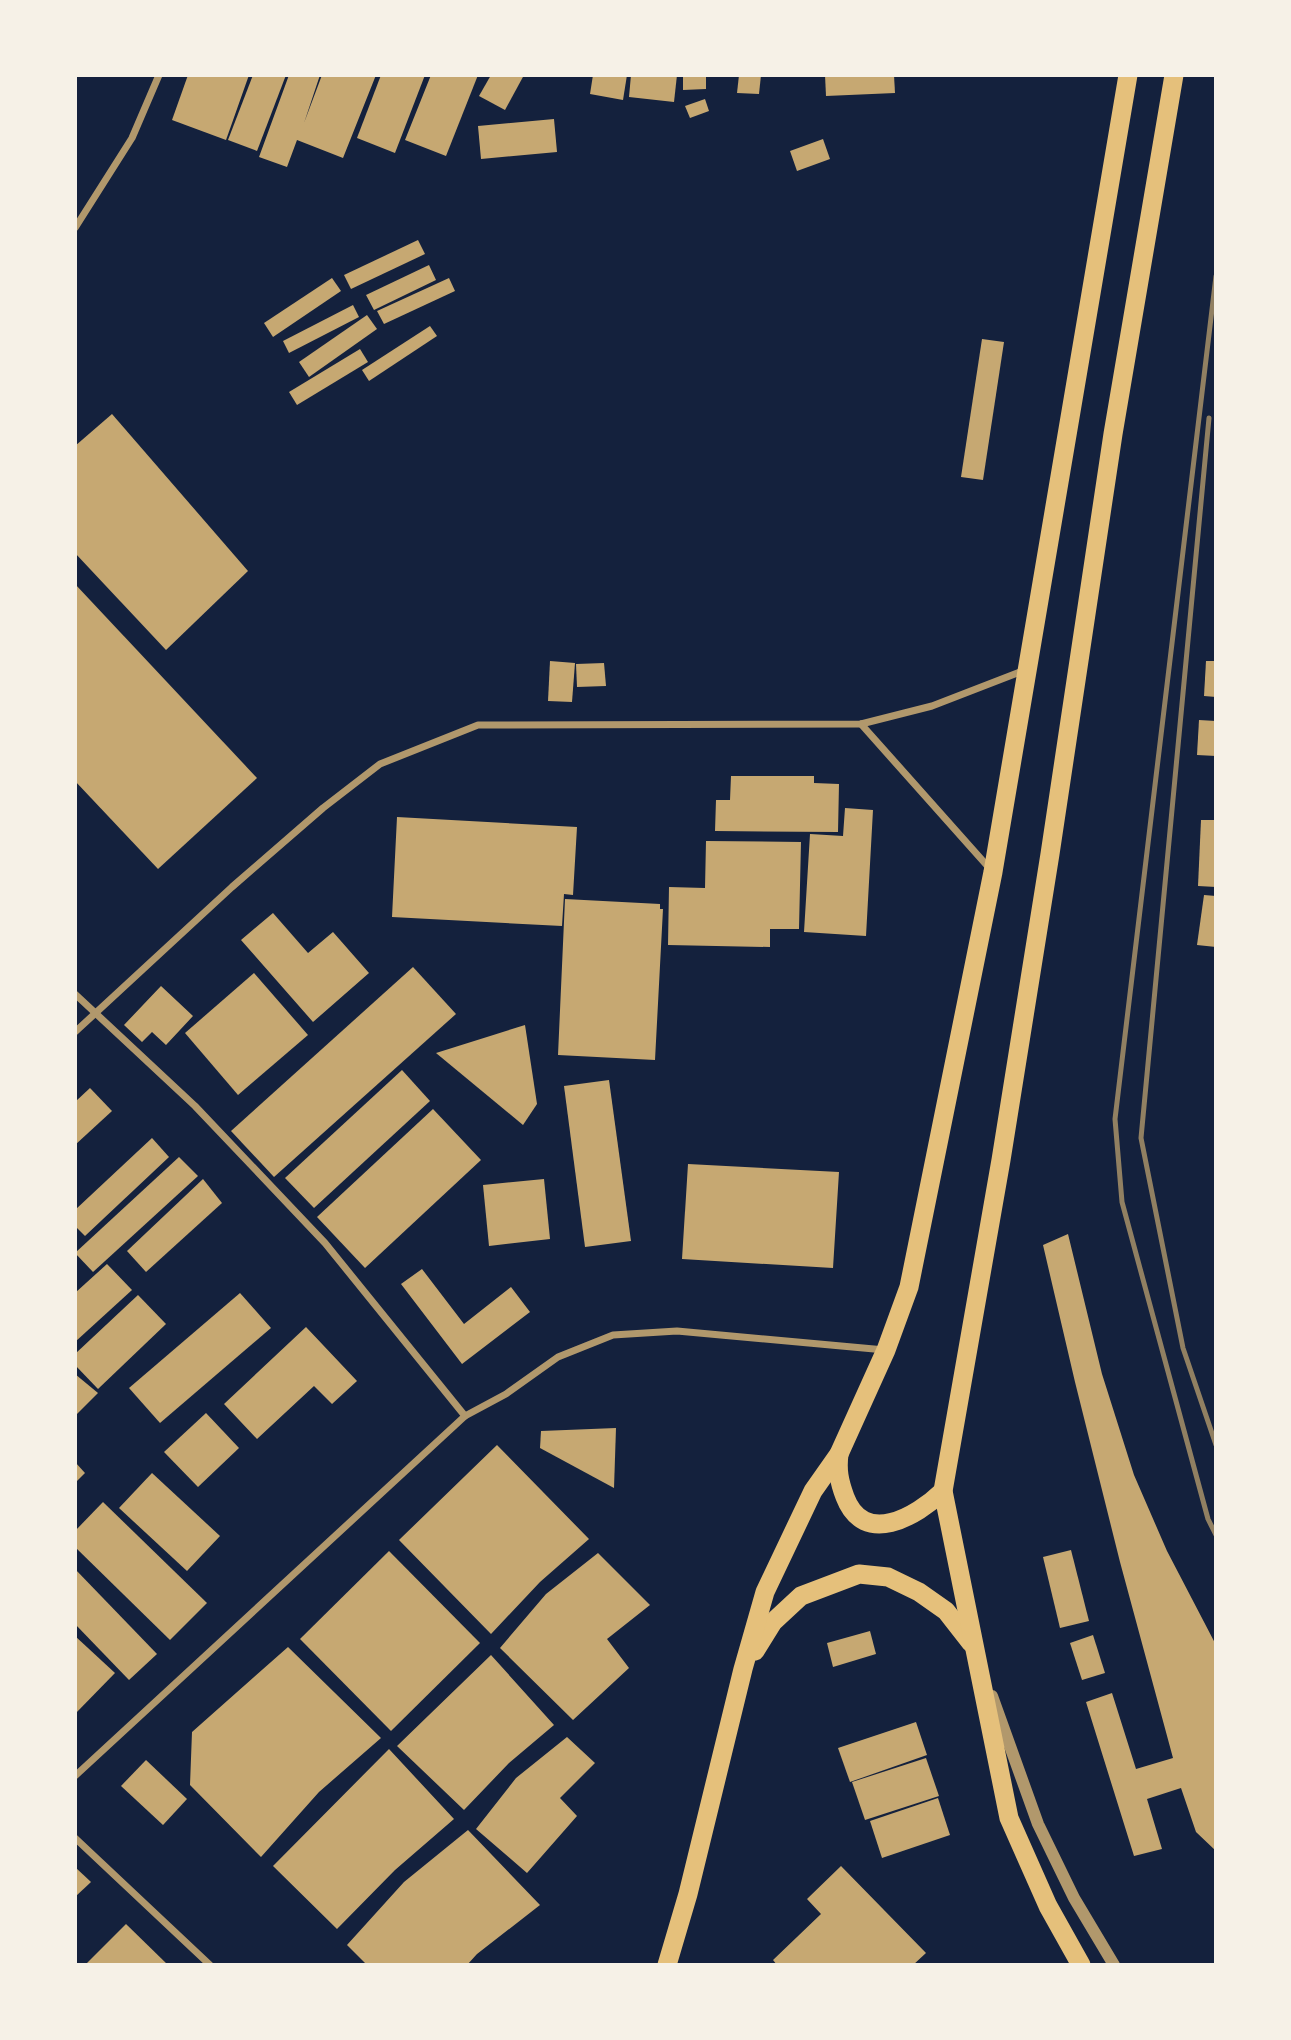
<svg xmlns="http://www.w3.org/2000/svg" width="1291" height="2040" viewBox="0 0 1291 2040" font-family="'Varela Round',sans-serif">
<rect width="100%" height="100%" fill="#14213d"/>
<g fill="#c6a872">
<path d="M188,75H249L226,140L172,120Z"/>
<path d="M253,75H286L257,151L228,140Z"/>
<path d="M289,75H320L304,123L322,75H376L343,158L297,140L287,167L259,157Z"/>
<path d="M381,75H425L395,153L357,138Z"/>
<path d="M431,75H478L446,156L405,140Z"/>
<path d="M491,75H524L505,110L479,96Z"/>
<path d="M593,75H627L623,100L590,94Z"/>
<path d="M631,75H677L674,102L629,97Z"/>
<path d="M683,75H706V89L683,90Z"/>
<path d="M739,75H761L759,94L737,93Z"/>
<path d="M825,75H894L895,93L826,96Z"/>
<path d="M705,99L709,111L690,118L685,106Z"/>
<path d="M554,119L557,152L481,159L478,126Z"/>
<path d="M823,139L830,159L797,171L790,151Z"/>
<path d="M418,240L425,254L351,289L344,275Z"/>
<path d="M429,265L436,280L374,310L366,295Z"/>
<path d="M332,278L341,291L273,337L264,323Z"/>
<path d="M449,278L455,291L384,324L377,311Z"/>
<path d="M353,305L359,317L289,353L283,341Z"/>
<path d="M367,315L377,329L309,377L299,362Z"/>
<path d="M430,326L437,336L369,381L362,370Z"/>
<path d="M982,339L1004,342L983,480L961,477Z"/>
<path d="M360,349L368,362L297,405L289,392Z"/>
<path d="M112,414L248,571L166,650L75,553V446Z"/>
<path d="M75,584L257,778L158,869L75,781Z"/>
<path d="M550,661L575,663L572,702L548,701Z"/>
<path d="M1206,661H1216V697L1204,696Z"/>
<path d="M604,663L606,686L577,687L576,664Z"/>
<path d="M1199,720L1216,721V756L1197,755Z"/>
<path d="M731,776H814V783L839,784L838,832L715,831L716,800H730Z"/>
<path d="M845,808L873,810L866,936L804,932L810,834L843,836Z"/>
<path d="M397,817L577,827L573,895L564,894L562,926L392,917Z"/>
<path d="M1201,820H1216V887L1198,886Z"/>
<path d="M706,841L801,842L799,929H770V947L668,945L669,887L705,888Z"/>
<path d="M1204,895L1216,896V947L1197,945Z"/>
<path d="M565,899L660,904V909H663L655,1060L558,1055Z"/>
<path d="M273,913L308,953L333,932L369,973L313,1022L241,940Z"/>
<path d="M413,967L456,1014L274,1177L231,1131Z"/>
<path d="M254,973L308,1035L238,1095L185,1033Z"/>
<path d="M161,986L193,1016L166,1045L152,1032L142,1042L124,1025Z"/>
<path d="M525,1025L537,1104L523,1125L436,1053Z"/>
<path d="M402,1070L430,1101L314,1208L285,1178Z"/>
<path d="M609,1080L631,1241L585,1247L564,1086Z"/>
<path d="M90,1088L112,1111L75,1145V1102Z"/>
<path d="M433,1109L481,1160L365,1268L317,1217Z"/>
<path d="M152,1138L169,1157L85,1236L75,1226V1210Z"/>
<path d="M179,1157L198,1176L93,1272L75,1253Z"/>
<path d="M688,1164L839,1172L833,1268L682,1259Z"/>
<path d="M203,1179L222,1203L146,1272L127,1251Z"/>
<path d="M544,1179L550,1239L489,1246L483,1185Z"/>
<path d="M1068,1234L1102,1374L1134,1475L1167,1551L1216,1645V1851L1196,1832L1181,1788L1147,1799L1162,1849L1134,1856L1086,1702L1112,1693L1136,1769L1173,1758L1120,1562L1075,1382L1043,1245Z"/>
<path d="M107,1264L132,1290L75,1342V1293Z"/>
<path d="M422,1269L464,1324L511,1287L530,1312L462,1364L401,1284Z"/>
<path d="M240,1293L271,1328L160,1423L129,1388Z"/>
<path d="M138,1295L166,1324L98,1389L75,1365V1354Z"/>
<path d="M306,1327L357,1381L332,1404L314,1386L257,1439L224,1404Z"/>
<path d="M75,1374L98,1393L75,1416Z"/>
<path d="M206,1413L239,1448L198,1487L164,1452Z"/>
<path d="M616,1428L614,1488L540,1448L541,1431Z"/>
<path d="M497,1445L589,1539L540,1582L491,1634L399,1540Z"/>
<path d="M75,1462L85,1473L75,1483Z"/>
<path d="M152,1473L220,1536L187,1571L119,1508Z"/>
<path d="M103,1502L207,1603L170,1640L75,1547V1531Z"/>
<path d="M1071,1550L1089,1621L1060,1628L1043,1557Z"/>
<path d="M389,1551L480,1643L391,1731L300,1639Z"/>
<path d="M598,1553L650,1605L607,1639L629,1668L573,1720L500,1648L546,1594Z"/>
<path d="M75,1569L157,1654L129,1680L75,1624Z"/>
<path d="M870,1631L876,1654L833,1667L827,1643Z"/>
<path d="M1093,1635L1105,1673L1082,1680L1070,1643Z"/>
<path d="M75,1636L115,1673L75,1714Z"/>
<path d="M288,1647L381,1738L319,1792L261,1857L190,1785L192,1732Z"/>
<path d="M491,1655L554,1725L509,1763L464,1810L397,1746Z"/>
<path d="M916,1722L927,1755L850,1782L838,1748Z"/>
<path d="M567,1737L595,1763L560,1798L577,1816L527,1873L476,1829L516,1778Z"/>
<path d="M389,1749L454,1819L395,1870L337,1929L273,1866Z"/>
<path d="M926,1758L939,1796L865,1820L852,1782Z"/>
<path d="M146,1760L187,1799L163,1825L121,1786Z"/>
<path d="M938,1798L950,1835L882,1858L870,1821Z"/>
<path d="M468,1830L540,1905L477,1954L467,1965H367L347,1945L404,1882Z"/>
<path d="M841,1866L926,1953L913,1965H777L773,1960L821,1914L807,1899Z"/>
<path d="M75,1867L91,1882L75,1897Z"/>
<path d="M126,1924L168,1965H85Z"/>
</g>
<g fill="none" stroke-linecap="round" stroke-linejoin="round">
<g stroke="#b1986c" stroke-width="7">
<path d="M75,228L132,138L159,75"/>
<path d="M861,724L991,870"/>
<path d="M75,994L195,1106L325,1243L465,1416"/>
<path d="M75,1032L232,887L323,808L380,764L478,725L861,724L932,706L1025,670"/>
<path d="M75,1776L465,1416L506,1394L558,1357L613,1335L677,1331L885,1350"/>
<path d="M75,1838L210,1965"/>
</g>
<path stroke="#b1986c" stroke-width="12" d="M992,1696L1038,1824L1074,1898L1114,1965"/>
<g stroke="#e5c07b" stroke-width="19">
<path d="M839,1454C837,1470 839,1481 845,1497C864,1547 916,1517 943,1491"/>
<path d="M755,1651L773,1622L801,1596L859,1574L888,1577L919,1592L946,1611L971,1643"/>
<path d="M667,1965L688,1894L743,1669L765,1592L813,1491L839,1454L886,1350L909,1287L993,872L1128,75"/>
<path d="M1081,1965L1048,1906L1009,1818L943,1491L1001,1160L1050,854L1113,434L1174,75"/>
</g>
<g stroke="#918062" stroke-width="5">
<path d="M1216,276L1115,1119L1122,1202L1208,1519L1216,1535"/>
<path d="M1209,418L1141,1138L1183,1348L1216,1445"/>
</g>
</g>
<rect width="1291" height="2040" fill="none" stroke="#f6f1e7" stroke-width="154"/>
</svg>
